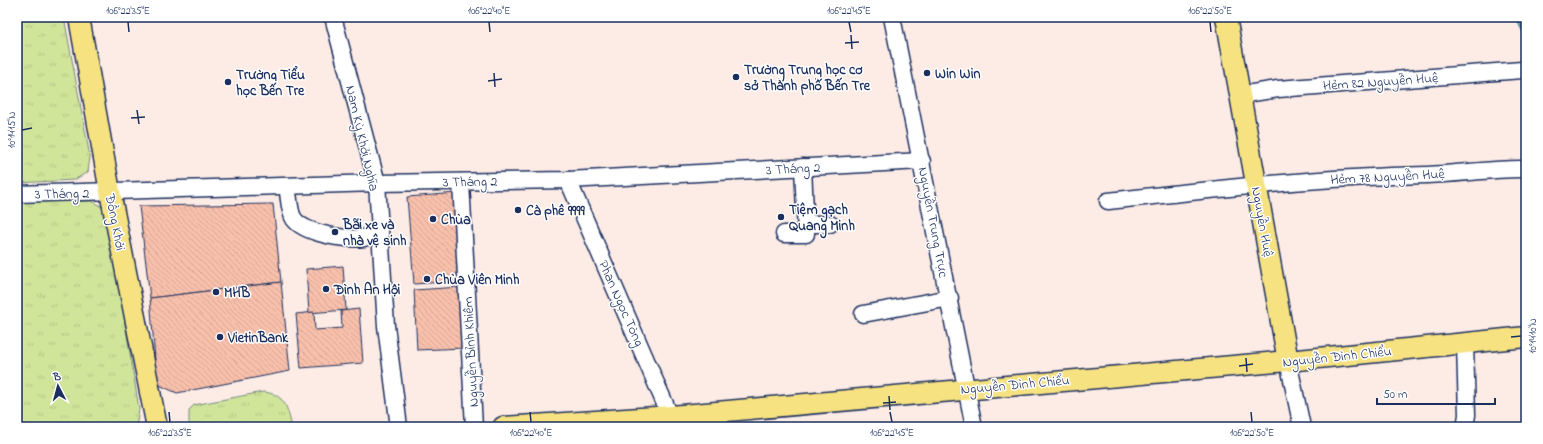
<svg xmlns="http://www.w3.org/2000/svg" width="1543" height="444" viewBox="0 0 1543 444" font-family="'Indie Flower',sans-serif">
<defs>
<pattern id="park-tufts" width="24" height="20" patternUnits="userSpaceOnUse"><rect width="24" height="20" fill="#d0e59a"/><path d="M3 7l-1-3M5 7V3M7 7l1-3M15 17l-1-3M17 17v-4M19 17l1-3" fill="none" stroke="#b2c587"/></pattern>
<pattern id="building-back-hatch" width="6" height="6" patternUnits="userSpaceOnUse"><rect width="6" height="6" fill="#f8c0ab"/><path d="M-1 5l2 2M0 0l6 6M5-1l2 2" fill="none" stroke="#d4a596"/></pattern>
</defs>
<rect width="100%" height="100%" fill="#fdece6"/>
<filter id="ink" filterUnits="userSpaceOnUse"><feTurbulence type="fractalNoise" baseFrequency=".025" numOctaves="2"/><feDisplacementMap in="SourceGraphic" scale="8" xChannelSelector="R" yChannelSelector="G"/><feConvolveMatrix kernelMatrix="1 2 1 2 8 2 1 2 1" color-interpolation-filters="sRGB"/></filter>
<g filter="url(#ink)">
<g fill="url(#park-tufts)" stroke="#768a7c">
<path d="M17,17H64L90,157L88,172L74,180L17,183Z"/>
<path d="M92,201L101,206L108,218L139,409L137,422L132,427H17V202Z"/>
<path d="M263,392C286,394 287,408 292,427H192L189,423V410L194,405Z"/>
</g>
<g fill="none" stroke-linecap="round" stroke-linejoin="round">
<path stroke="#5c94ae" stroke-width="4.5" d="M1517,17L1526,35"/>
</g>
<g fill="url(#building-back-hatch)" stroke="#1b2f5e">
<path d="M457,193L461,281L414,284L407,197Z"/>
<path d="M273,204L281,282L150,298L139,206Z"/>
<path d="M343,266L346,310L309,313L306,269Z"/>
<path d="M281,282L290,371L177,393L157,384L150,298Z"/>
<path d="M461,287L465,348L417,350L414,290Z"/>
<path d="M359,309L363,363L301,368L296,314L314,312L315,330L342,328L341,311Z"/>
</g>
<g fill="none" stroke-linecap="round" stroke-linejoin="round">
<defs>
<g id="minor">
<path d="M333,17L377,183L386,326L399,427"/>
<path d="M892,17L974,427"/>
<path d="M1240,95L1278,89L1522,70"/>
<path d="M568,180L675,427"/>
<path d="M461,182L474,427"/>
<path d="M287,186C289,195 289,212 294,219C305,234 347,240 364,238C369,237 374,234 379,232"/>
<path d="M17,194L377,183L568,180L922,161"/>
<path d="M1108,201C1215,189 1320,177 1427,175C1459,174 1489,169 1521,169"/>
<path d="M806,224H830"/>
<path d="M784,234H806L803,167"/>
<path d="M863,314L950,298"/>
<path d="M1288,361L1302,427"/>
<path d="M1465,427L1467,415L1465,343"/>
</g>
<g id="major">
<path d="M79,17L110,192L157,427"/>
<path d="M1226,17L1288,361"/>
<path d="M503,427L671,416L1288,361L1526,337"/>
</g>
</defs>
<use href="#minor" stroke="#1b2f5e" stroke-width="19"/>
<use href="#major" stroke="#1b2f5e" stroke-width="23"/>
<use href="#minor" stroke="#fff" stroke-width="16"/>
<use href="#major" stroke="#f7e281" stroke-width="20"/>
</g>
</g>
<path fill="none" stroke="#1b2f5e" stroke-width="1.5" d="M128,22L129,32M489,22L490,32M849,22L851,32M1210,22L1211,32M851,35L852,49M845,43L859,42M494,73L495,87M488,81L502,79M137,110L139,124M131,118L145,117M22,130L32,128M1511,337L1521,336M1246,358L1247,372M1239,366L1253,364M889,396L890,410M883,403L896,402M169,412L170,422M530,412L531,422M890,412L892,422M1251,412L1252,422"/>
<g fill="#1b2f5e" stroke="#fff" stroke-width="1.5">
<circle cx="927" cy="73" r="4"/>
<circle cx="736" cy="77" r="4"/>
<circle cx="228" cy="82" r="4"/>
<circle cx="518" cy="210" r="4"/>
<circle cx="781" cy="217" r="4"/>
<circle cx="433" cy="219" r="4"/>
<circle cx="335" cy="232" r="4"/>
<circle cx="427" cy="279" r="4"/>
<circle cx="326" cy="289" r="4"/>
<circle cx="216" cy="292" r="4"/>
<circle cx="220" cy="337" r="4"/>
</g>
<g text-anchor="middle" stroke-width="3" stroke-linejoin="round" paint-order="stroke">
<g font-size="14" font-weight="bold" fill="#1b2f5e" stroke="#fff" text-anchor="start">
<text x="744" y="74">Trường Trung học cơ<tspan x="744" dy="16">sở Thành phố Bến Tre</tspan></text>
<text x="935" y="78">Win Win</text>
<text x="236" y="79">Trường Tiểu<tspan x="236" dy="16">học Bến Tre</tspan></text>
<text x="789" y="214">Tiệm gạch<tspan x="789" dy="16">Quang Minh</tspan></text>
<text x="526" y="215">Cà phê 9999</text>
<text x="441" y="224">Chùa</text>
<text x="343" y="229">Bãi xe và<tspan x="343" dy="16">nhà vệ sinh</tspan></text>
<text x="435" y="284">Chùa Viên Minh</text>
<text x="334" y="294">Đình An Hội</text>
<text x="224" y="297">MHB</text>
<text x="228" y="342">VietinBank</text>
</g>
<g font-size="14" fill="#1b2f5e" stroke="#fff">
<text transform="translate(1381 81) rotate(-4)" y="5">Hẻm 82 Nguyễn Huệ</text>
<text transform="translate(363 138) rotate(77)" y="5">Nam Kỳ Khởi Nghĩa</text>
<text transform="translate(793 168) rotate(-3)" y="5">3 Tháng 2</text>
<text transform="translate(1388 176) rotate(-3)" y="5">Hẻm 78 Nguyễn Huệ</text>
<text transform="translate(470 181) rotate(-1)" y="5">3 Tháng 2</text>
<text transform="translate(62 193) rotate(-1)" y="5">3 Tháng 2</text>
<text transform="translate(116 222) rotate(79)" y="5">Đồng Khởi</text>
<text transform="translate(934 222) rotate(79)" y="5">Nguyễn Trung Trực</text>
<text transform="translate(1263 222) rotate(80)" y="5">Nguyễn Huệ</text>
<text transform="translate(622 303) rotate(66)" y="5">Phan Ngọc Tòng</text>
<text transform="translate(470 352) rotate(-93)" y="5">Nguyễn Bỉnh Khiêm</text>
<text transform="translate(1337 356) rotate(-6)" y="5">Nguyễn Đình Chiểu</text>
<text transform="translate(1015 384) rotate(-5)" y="5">Nguyễn Đình Chiểu</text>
</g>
</g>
<rect width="1543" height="444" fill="none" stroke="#fff" stroke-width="44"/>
<g transform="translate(58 386) rotate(354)" stroke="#ffffff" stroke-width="3" paint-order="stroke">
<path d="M0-3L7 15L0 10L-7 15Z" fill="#1b2f5e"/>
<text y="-6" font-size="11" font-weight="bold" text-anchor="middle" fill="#1b2f5e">B</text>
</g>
<path d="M1377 398v6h118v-6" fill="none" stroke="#1b2f5e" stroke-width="2"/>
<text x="1383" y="398" font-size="12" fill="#1b2f5e" stroke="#ffffff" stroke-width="3" paint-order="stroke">50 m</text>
<rect x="22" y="22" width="1499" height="400" fill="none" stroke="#1b2f5e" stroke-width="1.5"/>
<g font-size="10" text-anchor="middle" fill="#1b2f5e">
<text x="128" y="14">106°22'35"E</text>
<text x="489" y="14">106°22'40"E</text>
<text x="849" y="14">106°22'45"E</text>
<text x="1210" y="14">106°22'50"E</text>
<text transform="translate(11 130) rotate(-90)" y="4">10°14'15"N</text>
<text transform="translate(1532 336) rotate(-90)" y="4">10°14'10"N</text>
<text x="170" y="436">106°22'35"E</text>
<text x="531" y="436">106°22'40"E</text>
<text x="892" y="436">106°22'45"E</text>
<text x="1252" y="436">106°22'50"E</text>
</g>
</svg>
